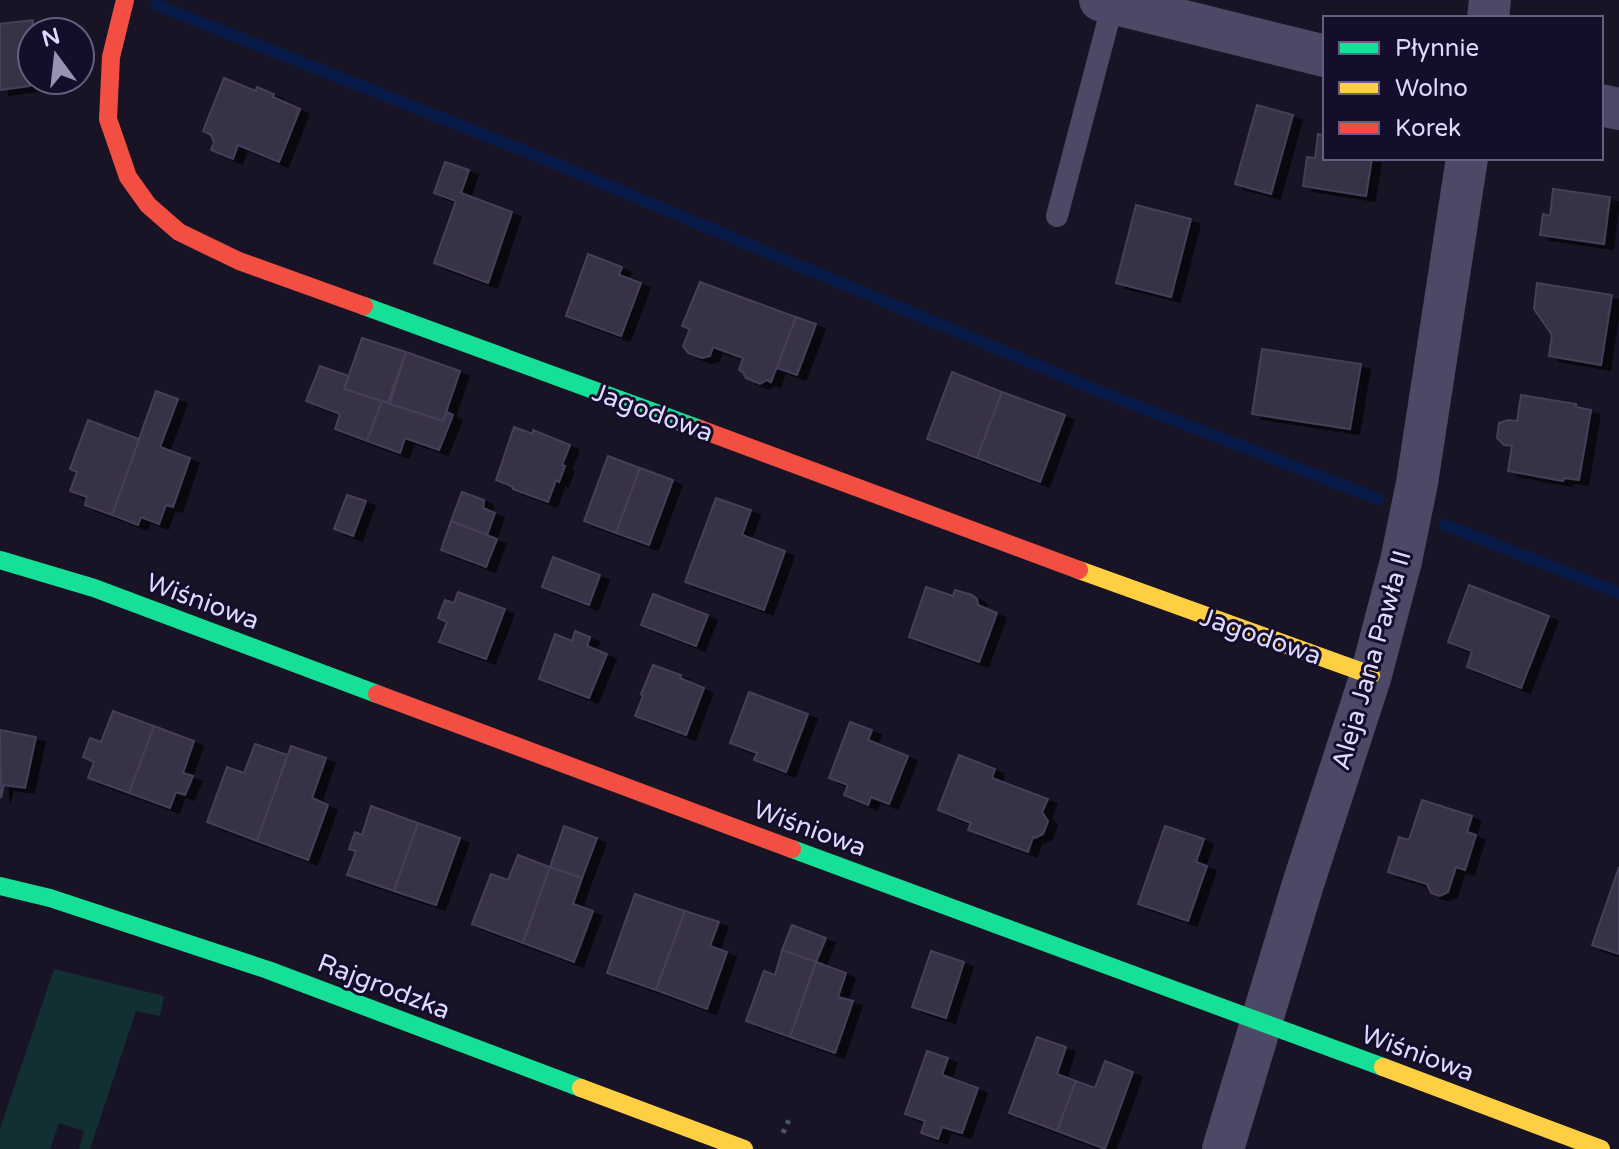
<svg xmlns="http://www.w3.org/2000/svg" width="1619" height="1149" viewBox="0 0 1619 1149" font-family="'Varela Round',sans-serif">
<defs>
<filter id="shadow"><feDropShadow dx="9" dy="5" stdDeviation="0" flood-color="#0009"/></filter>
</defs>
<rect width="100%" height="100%" fill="#181425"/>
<path fill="#123033" d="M54,969L164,996L160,1016L136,1011L90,1149H79L84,1131L59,1123L50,1149H0V1129Z"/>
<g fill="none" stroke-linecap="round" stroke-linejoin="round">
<g stroke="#081a48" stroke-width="12">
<path d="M157,5L537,156L1096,390L1378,499"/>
<path d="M1445,525L1619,593"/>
</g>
</g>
<g fill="#383246" stroke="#453f58" stroke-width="2" filter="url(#shadow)">
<path d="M33,20L34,32H32V44L25,45L30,86L0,90V24Z"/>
<path d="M224,78L256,91L257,87L274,94L273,97L300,109L279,162L238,145L233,159L211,150L214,142L211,135L203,131Z"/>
<path d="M1257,105L1293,115L1271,194L1235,184Z"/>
<path d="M1318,134L1325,136V158H1372L1366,196L1303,186L1307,157L1315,158Z"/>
<path d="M445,162L469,170L461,193L512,212L488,283L434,263L456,201L434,193Z"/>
<path d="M1553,189L1610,197L1604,244L1540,235L1543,214L1550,216Z"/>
<path d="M1136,205L1191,219L1171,297L1116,283Z"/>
<path d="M588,254L622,267L619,275L641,283L621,336L566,316Z"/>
<path d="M700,282L796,317L771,382L767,380L760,384L746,378L743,372L739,370L743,358L713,347L710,356L702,358L688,353L683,346L690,329L682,326Z"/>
<path d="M1537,283L1612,295L1601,365L1549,356L1552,335L1534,309Z"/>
<path d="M796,317L816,324L797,375L777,368Z"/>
<path d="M362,338L406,352L388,403L344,389Z"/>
<path d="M1262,349L1361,364L1350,429L1252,414Z"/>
<path d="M406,352L460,371L443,421L390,404Z"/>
<path d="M320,366L349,376L344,389L382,401L367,441L335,429L340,414L306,401Z"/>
<path d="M952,372L1002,392L977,458L927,439Z"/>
<path d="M396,379L390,404L443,421L447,412L453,415L439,450L405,438L400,453L367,441L382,401L388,403Z"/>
<path d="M156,391L178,399L160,447L190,458L173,507L166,505L159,524L141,517L138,525L112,515Z"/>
<path d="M1002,392L1065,415L1040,482L977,458Z"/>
<path d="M1521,395L1576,404V407L1591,410L1579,480L1564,478L1563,481L1508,471L1512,446L1504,445L1497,438L1499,423L1508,420L1517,421Z"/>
<path d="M88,420L139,439L112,515L85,505L87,497L70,491L77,472L70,469Z"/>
<path d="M514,427L533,434V430L570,445L562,465L565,466L559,482L556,480L548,502L513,489V487L496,480Z"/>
<path d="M608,456L640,468L616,533L584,521Z"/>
<path d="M640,468L673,480L649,545L616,533Z"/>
<path d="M462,492L484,500L483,508L495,513L487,535L451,521Z"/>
<path d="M347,495L366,501L353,536L334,529Z"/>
<path d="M716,498L751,510L742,535L785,551L764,610L685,582Z"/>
<path d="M451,521L497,539L486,567L441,550Z"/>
<path d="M553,557L600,575L589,605L542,587Z"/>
<path d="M1469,585L1549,616L1521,688L1467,667L1472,651L1448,642Z"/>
<path d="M926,587L953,596L955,590L972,595L977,599L978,605L997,613L979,662L909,637Z"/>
<path d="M458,592L505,609L486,659L439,642L447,622L438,618L445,600L454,603Z"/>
<path d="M653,594L708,615L696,646L641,625Z"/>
<path d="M575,631L590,637L587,646L607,654L589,698L539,679L555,634L572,641Z"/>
<path d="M653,665L681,675L680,678L704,688L686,735L635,716L643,696L641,694Z"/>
<path d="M749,692L808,714L786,772L754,760L757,753L730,743Z"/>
<path d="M113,711L154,726L129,793L88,778L94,762L83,757L90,738L101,742Z"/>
<path d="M850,722L872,730L868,740L908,756L889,804L871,797L868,805L844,795L848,785L829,778Z"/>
<path d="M154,726L194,741L183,773L193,776L185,795L176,792L170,808L129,793Z"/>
<path d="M0,730L36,737L25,788L4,785L1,798Z"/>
<path d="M255,744L288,755L257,841L207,822L227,767L244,773Z"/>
<path d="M291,746L326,758L312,798L328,805L308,860L257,841Z"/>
<path d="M959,755L995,769L992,778L1048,799L1042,812L1048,821L1043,834L1035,838L1033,837L1028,852L968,830L971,823L938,810Z"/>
<path d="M1422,800L1472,816L1467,832L1476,835L1465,870L1456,867L1448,892L1440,896L1431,893L1427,884L1388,872L1399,837L1409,840Z"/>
<path d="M371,806L418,823L394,891L347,875L356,851L349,849L355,832L362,835Z"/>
<path d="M418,823L460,838L436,905L394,891Z"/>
<path d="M564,826L597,838L582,878L550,867Z"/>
<path d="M1165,826L1204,839L1196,862L1207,866L1188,921L1138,904Z"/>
<path d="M518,855L550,867L523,943L472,924L491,874L508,880Z"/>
<path d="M550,867L582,878L573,904L593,911L574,962L523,943Z"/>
<path d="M1619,867V954L1592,945Z"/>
<path d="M635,894L685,911L656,990L607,973Z"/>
<path d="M685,911L719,922L710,946L727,952L707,1009L656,990Z"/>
<path d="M792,925L826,938L816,962L782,950Z"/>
<path d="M782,950L816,962L790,1037L746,1021L764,971L775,975Z"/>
<path d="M931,951L964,962L946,1018L912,1007Z"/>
<path d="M816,962L846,973L838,997L853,1001L835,1053L790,1037Z"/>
<path d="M1037,1037L1066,1047L1057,1074L1076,1081L1057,1131L1009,1113Z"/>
<path d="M927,1051L948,1058L942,1075L978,1088L962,1133L942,1127L938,1139L921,1133L925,1121L905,1114Z"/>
<path d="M1105,1061L1133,1072L1105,1149L1057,1131L1076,1081L1095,1088Z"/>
</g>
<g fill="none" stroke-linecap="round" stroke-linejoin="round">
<path stroke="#475566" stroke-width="5" stroke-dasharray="4 6" stroke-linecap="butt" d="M783,1133L791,1115"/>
<path stroke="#4c4966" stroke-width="22" d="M1057,216L1113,3"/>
<g stroke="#4c4966" stroke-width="42">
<path d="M1100,0L1325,56"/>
<path d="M1488,18L1490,0"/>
<path d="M1601,105L1619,109"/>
<path d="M1223,1149L1303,884L1371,675L1401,561L1417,483L1467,158"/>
</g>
<g stroke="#16e098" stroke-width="18">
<path d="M364,306L700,429"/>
<path d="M0,560L94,588L377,694"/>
<path d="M792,849L1383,1067"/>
<path d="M0,886L50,898L268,970L581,1088"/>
</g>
<g stroke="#ffcf43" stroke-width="18">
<path d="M1079,570L1371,675"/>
<path d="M1383,1067L1601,1149"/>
<path d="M581,1088L744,1149"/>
</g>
<g stroke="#f24e42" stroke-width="18">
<path d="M125,0L111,57L108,119L128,177L148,205L179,232L239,261L364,306"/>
<path d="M700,429L1079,570"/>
<path d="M377,694L792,849"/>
</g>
</g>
<g text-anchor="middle" stroke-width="6" stroke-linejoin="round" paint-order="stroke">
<g font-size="26" fill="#dfd8ff" stroke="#150e2b">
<text transform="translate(653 412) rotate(20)" y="9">Jagodowa</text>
<text transform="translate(203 601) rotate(20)" y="9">Wiśniowa</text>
<text transform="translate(1261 636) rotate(19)" y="9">Jagodowa</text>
<text transform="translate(1371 660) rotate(-74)" y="9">Aleja Jana Pawła II</text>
<text transform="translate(810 828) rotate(20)" y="9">Wiśniowa</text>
<text transform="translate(384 986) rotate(21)" y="9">Rajgrodzka</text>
<text transform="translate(1418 1053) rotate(20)" y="9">Wiśniowa</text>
</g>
</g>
<rect x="1323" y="16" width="280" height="144" fill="#150e2b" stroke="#665f80" stroke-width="2"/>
<rect x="1339" y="42" width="40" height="12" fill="#16e098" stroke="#665f80" stroke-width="2"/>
<text x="1395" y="56" font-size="24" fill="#dfd8ff">Płynnie</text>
<rect x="1339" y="82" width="40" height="12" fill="#ffcf43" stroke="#665f80" stroke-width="2"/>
<text x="1395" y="96" font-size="24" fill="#dfd8ff">Wolno</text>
<rect x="1339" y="122" width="40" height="12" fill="#f24e42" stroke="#665f80" stroke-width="2"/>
<text x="1395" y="136" font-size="24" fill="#dfd8ff">Korek</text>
<g transform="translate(56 56) rotate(345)"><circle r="38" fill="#150e2b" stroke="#665f80" stroke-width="2"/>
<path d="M0-6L14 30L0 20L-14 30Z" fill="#9993b3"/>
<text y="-12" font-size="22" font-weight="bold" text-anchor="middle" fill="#dfd8ff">N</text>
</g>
</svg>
